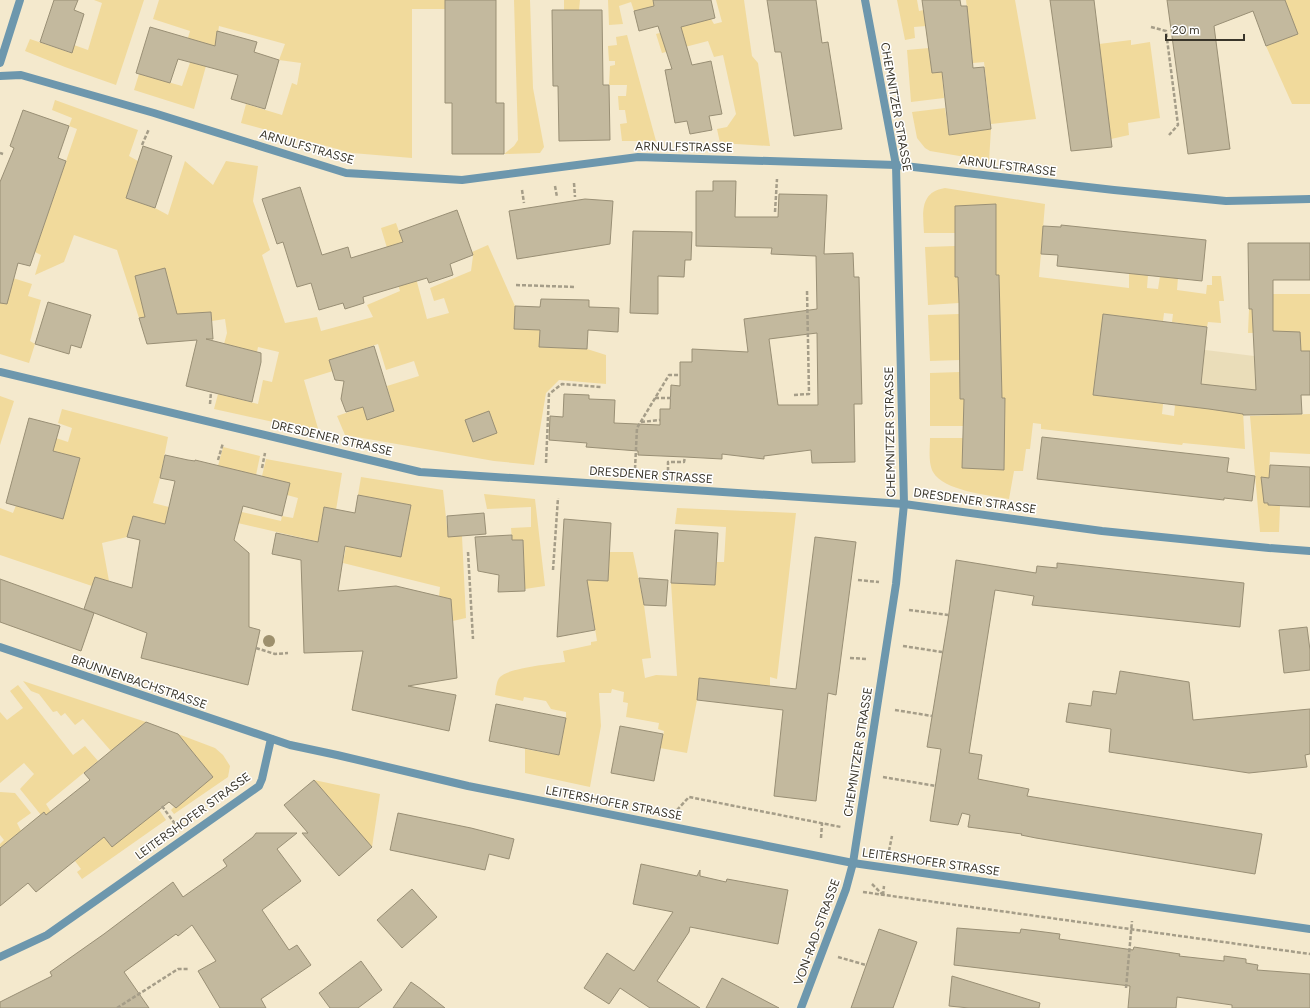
<svg xmlns="http://www.w3.org/2000/svg" width="1310" height="1008" viewBox="0 0 1310 1008" font-family="Figtree,sans-serif">
<rect width="100%" height="100%" fill="#f4e9cd"/>
<path fill="#eaddb9" d="M1100,337L1254,356L1301,355V392H1242L1096,372Z"/>
<g fill="#f1da9c">
<path d="M94,0H144L116,85L65,67L25,51L30,39L71,53L74,45L88,50L102,3Z"/>
<path d="M159,0H445V9H412V158L352,153L241,123L246,104L282,115L292,83L297,85L301,63L279,60L285,44L219,26L213,68L206,66L194,109L134,90L139,74L182,86L194,51L185,48L190,31L153,19Z"/>
<path d="M514,0H530L533,88L544,147L540,153L504,154L514,146L518,140Z"/>
<path d="M564,0H580L579,10H564Z"/>
<path d="M608,0H653L654,6L634,11L631,2L619,6L623,24L609,25Z"/>
<path d="M716,0H744L752,56L758,63L770,146L720,143L717,129L727,127L736,114L723,55L714,57L708,41L662,53L656,34L711,19L714,24L722,22Z"/>
<path d="M897,0H917L919,11L924,10L926,26L914,27L915,38L905,40Z"/>
<path d="M966,0H1015L1036,119L991,124L984,62L973,63Z"/>
<path d="M1285,0H1310V104H1292L1266,46L1298,34Z"/>
<path d="M627,35L656,141H622L620,124L627,123L625,110H619L618,96H626L627,85H609L610,66L615,65V61H609L608,46L617,45L616,37Z"/>
<path d="M1131,40V45L1150,42L1160,118L1128,123L1129,135L1111,139L1099,44Z"/>
<path d="M929,48L932,73L942,72L944,98L911,102L907,50Z"/>
<path d="M55,100L138,130L129,156L138,161L126,198L155,208L168,215L185,161L213,185L226,161L258,166L253,201L270,250L262,255L285,323L317,317L321,331L373,317L367,305L400,291L381,228L396,223L417,282L427,319L449,313L444,298L434,301L430,288L471,271L473,256L472,252L488,245L515,306L514,329L540,330L539,347L587,349L606,355V384L559,380L546,393L534,465L494,461L345,435L337,416L363,407L368,419L394,411L387,386L419,376L414,361L386,370L378,344L329,360L333,371L304,380L319,432L214,409L218,394L258,404L263,380L272,382L279,352L258,347L257,352L224,344L227,333L225,319L212,321L211,312L139,318L117,250L74,235L64,262L35,275L41,255L35,252L77,129L69,126L72,118L52,110Z"/>
<path d="M945,108L949,135L991,129L989,161L930,151L925,148L917,138L912,112Z"/>
<path d="M945,188L1045,204L1039,277L1129,288V273L1148,275L1147,288L1158,289L1160,276L1178,278L1177,290L1206,294L1207,285H1212V276H1221L1224,301H1219L1221,323L1208,322L1207,327L1172,322L1173,314L1164,313L1163,321L1103,314L1093,395L1163,404L1162,414L1174,416L1175,405L1198,407L1242,392L1245,449L1183,443L1182,445L1041,429V424L1033,423L1030,449H1026L1023,471H1014L1009,499C988,495 944,491 933,472C928,463 930,448 930,438H963L1004,469L1005,398H1002L999,275H996V204L955,206V233H924C923,214 919,192 945,188Z"/>
<path d="M955,246V277H958L959,303L928,305L925,247Z"/>
<path d="M0,274L32,284L28,296L41,300L30,341L35,344L29,363L0,354Z"/>
<path d="M1273,294H1310V351H1301L1300,332L1248,333L1249,309L1273,310Z"/>
<path d="M959,314L960,360L930,361L928,315Z"/>
<path d="M960,372V399H964V426H930V373Z"/>
<path d="M0,396L14,401L0,445Z"/>
<path d="M62,409L168,437L160,478L153,503L169,507L172,496L281,521L282,516L293,518L298,498L287,495L262,476L266,459L342,473L336,510L324,507L320,531V542L199,514L195,531L133,516L127,537L102,543L109,581L95,577L92,586L0,555V508L13,513L20,495L30,510L63,519L80,458L53,451L56,438L68,442L72,428L58,423Z"/>
<path d="M1310,414V454L1270,452L1268,505L1280,506L1279,532H1260L1250,416Z"/>
<path d="M223,447L260,456L256,475L218,466Z"/>
<path d="M361,477L443,490L448,536H462L466,618L453,621L451,599L439,596L440,587L343,563L346,546L401,556L411,505L358,495Z"/>
<path d="M484,494L535,499L545,586L525,589L523,540H512L511,528L531,527V507L487,509Z"/>
<path d="M677,508L796,513L777,679L770,677V686L699,678L697,700L687,753L660,748L664,731L658,729L659,723L626,717L628,703L623,702L624,692L612,689L611,693H599L601,726L590,787L525,773V749L559,755L566,718V712L551,709L546,701L524,697L523,701L495,695C496,690 496,681 500,677C508,668 551,664 565,662L563,651L591,645V642L597,641L590,597L584,580L608,581L609,552H633L644,605L651,658L642,659L645,678L656,675L677,676L671,583L715,585L717,562H724L726,527L675,524Z"/>
<path d="M23,681L146,722L111,751L83,719L75,725L65,713L61,716L57,711L53,712L39,694L31,691Z"/>
<path d="M18,685L73,755L85,746L98,761L46,804L51,812L46,815H41L20,789L34,774L24,763L0,783V712L7,720L23,708L10,691Z"/>
<path d="M178,734L215,748L223,755L230,766L228,777L174,814L171,810L174,807L176,808L213,777Z"/>
<path d="M314,780L380,794L372,847Z"/>
<path d="M0,792L15,793L31,813L17,823L21,831L0,848V844L4,840L0,835Z"/>
<path d="M155,804L166,820L82,879L77,872L81,869L75,861L104,837L112,847Z"/>
</g>
<g fill="#c3b99e" stroke="#998f75" fill-rule="evenodd">
<path d="M54,0H78L74,10L84,14L72,53L40,42Z"/>
<path d="M445,0H496V103H504V154H452V103H445Z"/>
<path d="M653,0H711L715,18L681,27L692,65L711,61L722,114L709,116L712,130L690,134L687,121L675,123L665,70L672,69L658,26L639,31L634,11L654,6Z"/>
<path d="M767,0H816L822,43L828,42L842,129L794,136L781,52H775Z"/>
<path d="M922,0H960L961,6H967L973,68L984,67L991,129L949,135L942,72L932,73Z"/>
<path d="M1050,0H1094L1112,147L1071,151Z"/>
<path d="M1167,0H1285L1298,34L1266,46L1253,11L1214,26L1230,149L1188,154Z"/>
<path d="M552,10H602L603,85H609L610,140L559,141L558,86H553Z"/>
<path d="M150,27L215,46L217,31L257,42L254,52L279,60L265,109L231,99L238,75L178,59L170,83L136,73Z"/>
<path d="M23,110L69,126L58,158L66,161L30,266L18,263L7,304L0,303V182L14,148L10,146Z"/>
<path d="M143,146L172,156L155,208L126,198Z"/>
<path d="M713,181H736L735,217H778L779,194L827,195L824,254L853,253L854,277H859L862,404H854L855,462L812,463L811,450L764,456V459L722,454V459L685,457L638,455V451L586,447L587,443L549,440L550,416L563,417L564,394L589,395V399L615,400L614,423L660,425V409H670L671,385L680,386V362H692V349L748,352L744,319L817,309L816,256L771,254L772,248L696,246V191H713ZM817,333L818,405H778L769,339Z"/>
<path d="M300,187L322,255L348,247L351,258L403,242L399,231L457,210L473,255L450,264L453,275L429,283L427,278L363,297L364,303L345,309L343,303L319,310L311,283L297,287L283,242L277,244L262,199Z"/>
<path d="M585,199L613,201L610,244L517,259L509,211Z"/>
<path d="M996,204V275H999L1002,398H1005L1004,470L962,468L964,399H960L959,303L958,277H955V206Z"/>
<path d="M1061,225L1206,240L1202,281L1057,266L1058,255L1041,254L1043,226L1061,227Z"/>
<path d="M633,231L692,232L691,260H685L684,277L658,276V314L630,313Z"/>
<path d="M1248,243H1310V280H1273V331L1300,332L1301,351H1310V395H1301L1302,414L1243,415V414L1209,409L1093,395L1103,314L1207,327L1201,384L1256,390L1252,309H1249Z"/>
<path d="M165,268L177,314L211,312L213,339H206L261,353V362L252,402L186,386L197,340L147,344L139,318L145,317L135,276Z"/>
<path d="M541,299L589,300V307L619,308L618,332L588,330L587,349L539,347L540,330L514,329L515,306L540,307Z"/>
<path d="M48,302L91,315L81,348L71,345L69,354L35,344Z"/>
<path d="M374,346L394,411L367,420L363,407L346,412L341,399L344,381L335,380L329,360Z"/>
<path d="M489,411L497,433L473,442L465,420Z"/>
<path d="M29,418L60,426L53,451L80,458L63,519L6,503Z"/>
<path d="M1042,437L1229,458L1227,472L1255,476L1252,501L1224,498V500L1037,479Z"/>
<path d="M165,455L188,460L195,461V460L290,483L282,516L243,506L234,540L249,553V627L260,630L248,685L141,658L147,633L84,609L95,577L132,588L140,540L127,537L133,516L165,524L175,481L160,478Z"/>
<path d="M1270,465L1310,467V507L1268,505V503H1264L1261,477L1269,478Z"/>
<path d="M358,495L411,505L401,557L345,546L338,591L396,586L451,599L457,678L408,686L456,695L449,731L352,710L363,651L304,653L301,560L272,554L276,533L318,542L324,507L355,513Z"/>
<path d="M484,513L486,534L448,537L447,516Z"/>
<path d="M564,519L611,523L608,581L587,580L595,630L557,637Z"/>
<path d="M675,530L718,533L715,585L671,583Z"/>
<path d="M512,535V540H523L525,591L498,592L499,575L478,571L475,537Z"/>
<path d="M815,537L856,542L836,695L828,693L816,801L774,796L783,710L697,700L699,678L796,689Z"/>
<path d="M956,560L1036,573L1037,566L1057,568V563L1244,583L1240,627L1032,605L1034,596L995,590L969,753L982,755L978,779L1029,789L1027,796L1262,834L1255,874L1036,838L1021,835L1022,834L968,827L970,815L962,813L958,825L930,821L941,749L927,747L948,620Z"/>
<path d="M639,578L668,580L666,606L644,605Z"/>
<path d="M0,579L94,613L81,651L0,622Z"/>
<path d="M1307,627L1310,650V670L1284,673L1279,630Z"/>
<path d="M1120,671L1189,682L1193,720L1310,709V754L1305,755L1307,767L1249,773L1109,752L1111,729L1066,722L1069,703L1091,706L1093,691L1116,694Z"/>
<path d="M496,704L566,718L559,755L489,741Z"/>
<path d="M146,722L178,734L213,777L176,808L169,802L112,847L104,837L36,892L28,883L0,906V848L44,812L46,815L90,780L84,773Z"/>
<path d="M620,726L663,734L654,781L611,773Z"/>
<path d="M314,780L372,847L339,876L302,833H308L284,805Z"/>
<path d="M398,813L471,828L514,839L509,859L489,854L485,870L390,850Z"/>
<path d="M256,833H297L277,849L301,881L262,910L289,950L297,945L311,965L261,999L266,1008H220L198,971L216,961L192,925L178,936L176,934L124,972L149,1008H0V1002L52,976L50,972L104,934L173,882L183,897L227,866L223,860L253,837Z"/>
<path d="M641,864L697,876L700,870V876L726,882L727,879L788,890L778,944L690,927L689,932L657,981L700,1008H650L620,988L609,1004L584,988L607,953L634,971L673,912L633,904Z"/>
<path d="M412,889L437,917L402,948L377,920Z"/>
<path d="M957,928L1020,933L1021,929L1060,934L1059,939L1133,950L1134,947L1180,954L1179,956L1224,961V956L1246,959V963L1258,965L1257,970L1310,974V1008H1232V1005L1177,997L1176,1008H1128L1130,986L954,965Z"/>
<path d="M879,929L917,942L893,1008H851Z"/>
<path d="M361,961L382,990L358,1008H330L319,993Z"/>
<path d="M952,976L1040,1003L1039,1008H969L949,1006Z"/>
<path d="M722,978L779,1008H706Z"/>
<path d="M411,982L421,989L445,1008H393Z"/>
</g>
<g fill="none" stroke-linecap="round" stroke-linejoin="round">
<g stroke="#a59d88" stroke-width="2.5" stroke-dasharray="4 2" stroke-linecap="butt">
<path d="M1151,27L1166,31L1178,125L1169,135"/>
<path d="M142,145L149,129"/>
<path d="M0,153L3,154"/>
<path d="M574,183L575,197"/>
<path d="M555,186L557,197"/>
<path d="M522,190L524,203"/>
<path d="M775,212L777,179"/>
<path d="M516,285L576,287"/>
<path d="M794,395L809,394L807,290"/>
<path d="M655,398H671"/>
<path d="M210,404L211,392"/>
<path d="M641,422L660,420"/>
<path d="M218,460L223,443"/>
<path d="M546,463L549,394L562,384L601,387"/>
<path d="M262,468L265,453"/>
<path d="M635,469L637,428L669,375H680"/>
<path d="M668,471V462H684L685,457"/>
<path d="M468,552L473,639"/>
<path d="M553,570L558,498"/>
<path d="M858,580L879,582"/>
<path d="M909,610L948,615"/>
<path d="M903,646L942,652"/>
<path d="M256,648L275,654L288,653"/>
<path d="M850,658L867,659"/>
<path d="M895,710L932,716"/>
<path d="M883,777L936,786"/>
<path d="M162,806L175,824"/>
<path d="M677,810L689,797L841,827"/>
<path d="M821,838L822,823"/>
<path d="M889,851L892,836"/>
<path d="M872,884L883,895"/>
<path d="M863,892L1310,954"/>
<path d="M883,895L884,886"/>
<path d="M838,957L866,965"/>
<path d="M1126,988L1132,921"/>
<path d="M117,1008L178,969H188"/>
</g>
<g stroke="#6d97ad" stroke-width="8">
<path d="M0,63L20,0"/>
<path d="M0,76L21,75L154,113L346,173L462,180L638,157L896,165L1114,190L1226,201L1310,199"/>
<path d="M0,372L420,472L904,504L1102,531L1269,548L1310,551"/>
<path d="M0,957L47,935L259,786L262,779L271,739"/>
<path d="M801,1008L846,889L853,863L896,584L904,504L896,165L865,0"/>
</g>
<path stroke="#6d97ad" stroke-width="8" d="M0,647L290,745L337,755L468,786L853,863L1310,929"/>
</g>
<circle fill="#9d906d" cx="269" cy="641" r="6"/>
<g text-anchor="middle" stroke-width="3" stroke-linejoin="round" paint-order="stroke">
<g font-size="12" fill="#39352a" stroke="#fff">
<text transform="translate(896 107) rotate(80)" y="4">CHEMNITZER STRASSE</text>
<text transform="translate(307 147) rotate(16)" y="4">ARNULFSTRASSE</text>
<text transform="translate(684 147) rotate(1)" y="4">ARNULFSTRASSE</text>
<text transform="translate(1008 166) rotate(7)" y="4">ARNULFSTRASSE</text>
<text transform="translate(890 432) rotate(-91)" y="4">CHEMNITZER STRASSE</text>
<text transform="translate(332 438) rotate(13)" y="4">DRESDENER STRASSE</text>
<text transform="translate(651 475) rotate(4)" y="4">DRESDENER STRASSE</text>
<text transform="translate(975 501) rotate(8)" y="4">DRESDENER STRASSE</text>
<text transform="translate(139 682) rotate(19)" y="4">BRUNNENBACHSTRASSE</text>
<text transform="translate(858 752) rotate(-81)" y="4">CHEMNITZER STRASSE</text>
<text transform="translate(614 803) rotate(11)" y="4">LEITERSHOFER STRASSE</text>
<text transform="translate(193 816) rotate(-36)" y="4">LEITERSHOFER STRASSE</text>
<text transform="translate(931 862) rotate(8)" y="4">LEITERSHOFER STRASSE</text>
<text transform="translate(817 932) rotate(-70)" y="4">VON-RAD-STRASSE</text>
</g>
</g>
<path d="M1166 34v6h78v-6" fill="none" stroke="#39352a" stroke-width="2"/>
<text x="1172" y="34" font-size="12" fill="#39352a" stroke="#ffffff" stroke-width="3" paint-order="stroke">20 m</text>
</svg>
